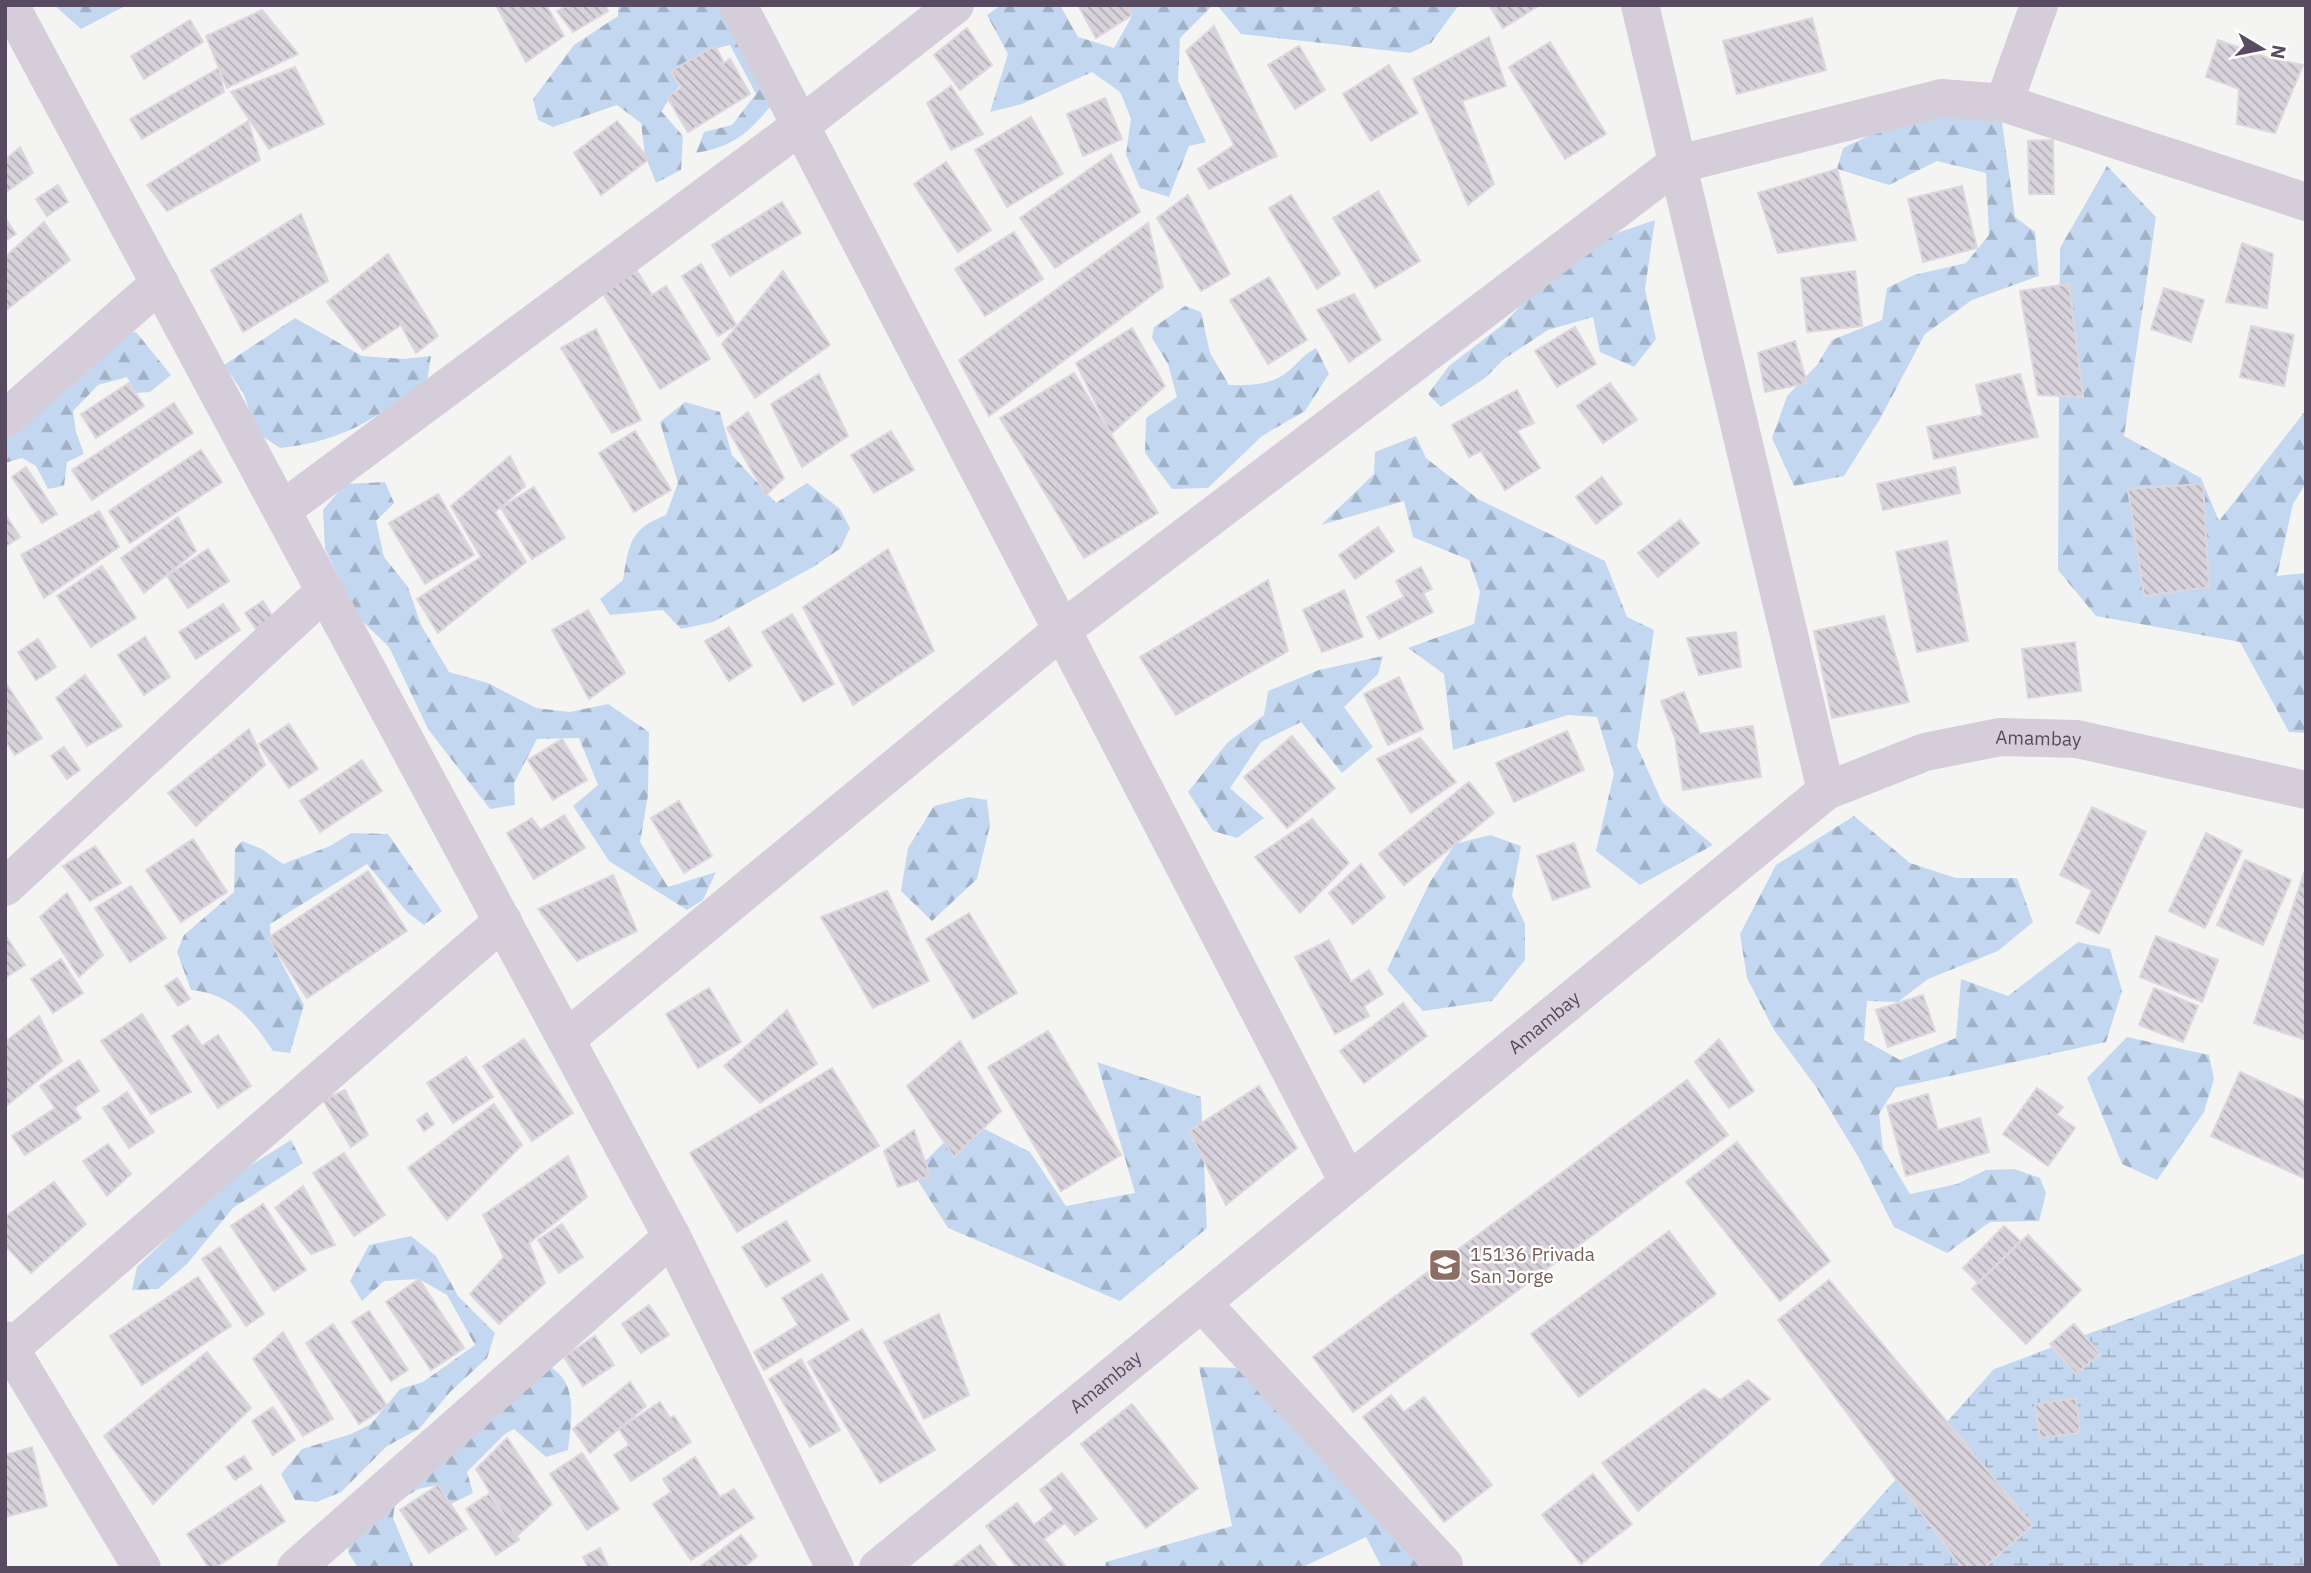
<svg xmlns="http://www.w3.org/2000/svg" width="2311" height="1573" viewBox="0 0 2311 1573" font-family="'IBM Plex Sans',sans-serif">
<defs>
<pattern id="forest-firs" width="22" height="20" patternUnits="userSpaceOnUse" patternTransform="scale(1.75)"><rect width="22" height="20" fill="#c3d8f0"/><path d="M5 1l3.5 6h-7zM16 11l3.5 6h-7z" fill="#a1b1c6"/></pattern>
<pattern id="wetland-marsh" width="20" height="14" patternUnits="userSpaceOnUse" patternTransform="scale(1.75)"><rect width="20" height="14" fill="#c3d8f0"/><path d="M1 5h8M5 5V1M11 12h8M15 12V8" fill="none" stroke="#a1b1c6"/></pattern>
<pattern id="building-back-hatch" width="6" height="6" patternUnits="userSpaceOnUse" patternTransform="scale(1.75)"><rect width="6" height="6" fill="#d8d2da"/><path d="M-1 5l2 2M0 0l6 6M5-1l2 2" fill="none" stroke="#b2acb4"/></pattern>
</defs>
<rect width="100%" height="100%" fill="#f4f5f3"/>
<g fill="url(#forest-firs)">
<path d="M54,5H127L81,29Z"/>
<path d="M618,5H727L774,102C750,132 734,147 696,153L704,132L732,125L756,94L730,45L705,51L661,111L683,136L681,170L656,183L645,155L641,123L617,105L553,127L538,120L533,99L574,45L618,16Z"/>
<path d="M1001,5H1060L1078,37L1114,48L1132,16L1128,5H1213L1180,38L1178,81L1206,142L1189,146L1169,197L1140,188L1126,155L1131,118L1120,92L1092,72L1022,104L990,112L1008,54L987,15Z"/>
<path d="M1217,5H1459L1431,43L1410,53L1241,34Z"/>
<path d="M1925,109L2002,122L2015,217L2035,232L2039,276L1972,300L1925,334L1880,419L1844,476L1794,486L1772,438L1787,396L1817,365L1832,340L1882,320L1887,288L1914,275L1966,263L1989,235L1986,173L1937,161L1889,185L1837,169L1843,148Z"/>
<path d="M2107,166L2156,217L2124,436L2201,478L2219,521L2306,410V483L2293,504L2277,576L2306,573V733L2289,732L2240,642L2096,616L2058,570L2060,248Z"/>
<path d="M1655,220L1645,289L1656,339L1634,367L1600,352L1593,317L1548,330L1504,359L1485,378L1441,407L1428,394L1449,366L1501,326L1535,291L1617,233Z"/>
<path d="M1185,306L1201,312L1210,353L1229,385C1250,385 1268,386 1286,373C1298,364 1301,356 1316,348L1329,374L1305,411L1262,436L1208,488L1172,489L1145,453L1146,418L1177,397L1168,364L1152,338L1154,327Z"/>
<path d="M295,318L362,356L403,359L431,356L427,382C375,418 345,441 280,448L256,432L244,394L224,365Z"/>
<path d="M136,332L171,375L150,392L136,393L127,377L98,385L73,411L76,432L84,454L67,462L64,486L48,489L36,466L22,458L5,463V413L106,337Z"/>
<path d="M685,402L720,412L732,455L776,503L807,483L840,509L850,528L841,548L813,567L713,622L681,629L663,610L610,615L600,599L623,580C629,543 630,529 666,515L678,483L660,422Z"/>
<path d="M1416,436L1426,458L1478,499L1605,561L1627,617L1654,630L1637,746L1662,802L1713,845L1640,885L1596,851L1614,773L1597,717L1568,715L1453,750L1444,674L1408,648L1474,624L1480,592L1469,560L1413,537L1404,501L1321,525L1374,474L1375,452Z"/>
<path d="M385,482L394,503L376,521L384,557L408,587L421,625L449,672L488,683L536,708L570,712L608,704L649,732L648,795L640,842L668,887L716,872L703,900L687,910L609,861L573,806L598,785L579,738L537,739L514,783L515,805L490,809L428,729L389,647L358,617L325,549L323,510L345,484Z"/>
<path d="M1383,656L1378,674L1344,707L1373,747L1342,773L1301,722L1261,742L1230,788L1264,818L1237,838L1213,831L1188,792L1227,743L1264,715L1268,691L1319,670Z"/>
<path d="M969,797L987,800L990,825L977,879L932,921L901,891L908,848L934,806Z"/>
<path d="M1854,816L1910,863L1956,878H2017L2033,922L1998,951L1928,979L1898,1002L1867,1001L1864,1040L1900,1060L1956,1038L1961,979L2008,996L2078,942L2110,949L2122,991L2106,1042L1895,1088L1879,1114L1883,1149L1910,1194L1957,1184L1986,1170L2014,1169L2040,1178L2046,1193L2039,1221L1990,1222L1947,1253L1894,1227L1859,1158L1816,1087L1774,1030L1747,978L1740,934L1776,865Z"/>
<path d="M351,833L388,834L442,911L424,925L407,912L367,864L270,924L271,943L304,1005L290,1053L273,1051C252,1019 232,994 191,990L177,952L184,935L234,892L235,849L242,841L262,849L283,864L330,846Z"/>
<path d="M1490,835L1521,846L1512,896L1525,924V960L1492,1001L1423,1011L1387,970L1430,882L1455,844Z"/>
<path d="M2127,1037L2209,1055L2214,1079L2204,1112L2157,1180L2122,1164L2087,1078Z"/>
<path d="M1097,1062L1201,1097L1207,1228L1120,1301L948,1228L913,1173L967,1120L1030,1152L1066,1206L1135,1193Z"/>
<path d="M291,1140L303,1163L233,1208L187,1264L158,1289L132,1290L137,1267L210,1197L248,1167Z"/>
<path d="M411,1236L436,1256L458,1296L495,1333L487,1358L450,1392L419,1429L387,1446L341,1492L317,1502L295,1500L281,1474L302,1449L351,1434L371,1424L400,1389L423,1382L475,1345L447,1295L419,1279L384,1281L362,1301L350,1281L369,1245Z"/>
<path d="M546,1365C580,1380 571,1419 568,1450L546,1457L514,1429L505,1434L467,1472L473,1493L451,1504L438,1485L418,1489L395,1504L393,1518L414,1568H358L348,1552L351,1527Z"/>
<path d="M1199,1367L1241,1368L1440,1568H1382L1366,1537L1301,1568H1105L1106,1562L1232,1526Z"/>
</g>
<path fill="url(#wetland-marsh)" d="M2306,1253V1568H1817L1994,1369Z"/>
<g fill="url(#building-back-hatch)" stroke="#dcd7de" stroke-width="2">
<path d="M496,5H546L564,36L526,62Z"/>
<path d="M568,5H605L608,11L573,32L557,11Z"/>
<path d="M1078,5H1128L1132,15L1096,38Z"/>
<path d="M1489,5H1540L1503,28Z"/>
<path d="M262,10L298,54L227,88L206,36Z"/>
<path d="M1812,18L1826,70L1737,94L1723,41Z"/>
<path d="M190,20L203,42L144,79L131,56Z"/>
<path d="M1214,26L1277,156L1209,189L1198,169L1234,145L1186,51Z"/>
<path d="M967,28L992,65L960,90L934,55Z"/>
<path d="M1489,37L1506,86L1462,101L1494,184L1468,205L1413,79Z"/>
<path d="M2218,40L2265,57L2303,65L2275,133L2237,124L2239,89L2206,77Z"/>
<path d="M1550,42L1606,134L1565,159L1509,67Z"/>
<path d="M715,46L724,63L730,59L750,94L688,132L667,97L681,88L671,71Z"/>
<path d="M1299,46L1325,90L1295,109L1268,65Z"/>
<path d="M1389,65L1418,113L1371,141L1343,94Z"/>
<path d="M295,67L324,124L269,149L231,92Z"/>
<path d="M219,68L224,92L142,139L130,119Z"/>
<path d="M951,86L983,134L951,150L927,103Z"/>
<path d="M1105,98L1122,139L1083,156L1067,114Z"/>
<path d="M1031,117L1063,174L1007,207L975,150Z"/>
<path d="M248,121L260,160L167,211L147,185Z"/>
<path d="M617,121L649,159L601,195L574,153Z"/>
<path d="M2053,140L2054,194H2029L2028,141Z"/>
<path d="M20,147L33,173L5,193V160Z"/>
<path d="M1111,154L1140,212L1055,268L1020,218Z"/>
<path d="M946,162L991,230L958,252L914,184Z"/>
<path d="M1837,169L1856,240L1778,253L1758,193Z"/>
<path d="M58,185L68,202L47,216L36,199Z"/>
<path d="M1962,186L1977,248L1923,262L1908,199Z"/>
<path d="M1378,191L1420,261L1375,288L1333,218Z"/>
<path d="M1188,195L1230,274L1201,291L1157,218Z"/>
<path d="M1291,195L1340,274L1317,289L1269,208Z"/>
<path d="M782,202L801,233L730,276L712,245Z"/>
<path d="M301,214L328,281L243,332L211,270Z"/>
<path d="M5,218L16,234L5,241Z"/>
<path d="M44,222L70,260L5,311V257Z"/>
<path d="M1148,223L1163,287L989,416L959,360Z"/>
<path d="M1014,232L1043,279L985,316L955,269Z"/>
<path d="M2242,243L2273,254L2267,308L2226,302Z"/>
<path d="M388,254L438,336L416,353L401,325L363,350L327,302Z"/>
<path d="M701,264L736,325L718,336L682,276Z"/>
<path d="M637,271L652,295L666,286L710,359L660,389L602,292Z"/>
<path d="M783,271L830,345L755,398L722,344Z"/>
<path d="M1855,271L1862,326L1807,332L1801,278Z"/>
<path d="M1269,277L1307,340L1268,364L1230,300Z"/>
<path d="M2069,284L2083,397L2038,395L2020,291Z"/>
<path d="M2164,288L2204,300L2191,342L2151,329Z"/>
<path d="M1354,294L1381,340L1349,362L1317,310Z"/>
<path d="M2251,326L2294,335L2284,386L2240,377Z"/>
<path d="M1575,327L1596,364L1557,387L1535,351Z"/>
<path d="M1132,328L1165,386L1111,434L1076,363Z"/>
<path d="M596,329L641,420L612,433L561,348Z"/>
<path d="M1795,341L1807,383L1765,392L1758,353Z"/>
<path d="M1074,373L1158,513L1084,558L1000,418Z"/>
<path d="M819,374L848,436L802,467L771,404Z"/>
<path d="M2020,374L2038,437L1934,459L1927,427L1983,415L1976,385Z"/>
<path d="M129,383L144,406L96,438L81,414Z"/>
<path d="M1610,383L1637,420L1603,443L1577,406Z"/>
<path d="M1517,390L1534,423L1517,431L1540,468L1505,490L1481,451L1469,457L1452,425Z"/>
<path d="M174,403L193,433L92,500L72,470Z"/>
<path d="M748,412L784,478L766,495L727,428Z"/>
<path d="M635,431L671,490L634,512L599,453Z"/>
<path d="M891,431L914,470L874,493L851,455Z"/>
<path d="M201,450L222,482L130,543L109,511Z"/>
<path d="M510,456L525,486L495,512L526,562L438,633L417,599L481,557L451,506Z"/>
<path d="M26,467L57,514L42,523L12,477Z"/>
<path d="M1955,467L1960,493L1883,510L1877,484Z"/>
<path d="M1602,477L1622,504L1596,524L1576,497Z"/>
<path d="M2203,484L2209,587L2144,596L2128,489Z"/>
<path d="M534,487L565,538L532,559L501,508Z"/>
<path d="M438,494L474,555L425,584L389,523Z"/>
<path d="M99,511L119,547L44,598L21,555Z"/>
<path d="M5,514L20,537L5,547Z"/>
<path d="M178,517L196,551L144,593L121,558Z"/>
<path d="M1680,520L1699,543L1658,577L1638,553Z"/>
<path d="M1378,527L1394,551L1355,579L1339,555Z"/>
<path d="M1947,541L1968,641L1917,652L1896,552Z"/>
<path d="M208,549L229,581L188,608L167,576Z"/>
<path d="M888,549L934,651L853,705L803,607Z"/>
<path d="M102,566L136,618L91,647L57,596Z"/>
<path d="M1421,567L1432,589L1423,593L1433,612L1379,639L1367,617L1404,597L1396,581Z"/>
<path d="M1268,580L1288,651L1176,715L1140,657Z"/>
<path d="M1344,590L1363,637L1322,652L1303,610Z"/>
<path d="M263,601L273,617L256,629L245,613Z"/>
<path d="M223,604L240,630L196,659L179,632Z"/>
<path d="M588,610L625,673L589,699L552,630Z"/>
<path d="M792,614L834,684L803,702L762,632Z"/>
<path d="M1884,616L1909,702L1832,718L1814,631Z"/>
<path d="M729,627L752,666L729,681L705,641Z"/>
<path d="M1736,632L1741,667L1699,675L1687,638Z"/>
<path d="M145,637L170,677L144,695L118,655Z"/>
<path d="M38,639L56,667L36,680L18,652Z"/>
<path d="M2075,642L2081,691L2028,698L2022,649Z"/>
<path d="M85,675L122,726L87,746L56,698Z"/>
<path d="M1399,677L1423,729L1388,745L1364,694Z"/>
<path d="M5,682L42,738L15,755L5,740Z"/>
<path d="M1684,692L1700,734L1753,726L1761,777L1683,790L1675,738L1661,701Z"/>
<path d="M289,724L318,769L289,788L259,744Z"/>
<path d="M249,729L265,765L196,826L168,793Z"/>
<path d="M1567,731L1584,770L1514,802L1496,763Z"/>
<path d="M1292,736L1335,788L1287,828L1244,777Z"/>
<path d="M1420,738L1456,782L1411,813L1377,759Z"/>
<path d="M562,739L587,780L553,800L528,760Z"/>
<path d="M64,747L80,770L67,779L51,756Z"/>
<path d="M362,760L382,791L320,832L300,801Z"/>
<path d="M1469,782L1494,813L1404,885L1379,854Z"/>
<path d="M679,801L712,856L684,873L651,818Z"/>
<path d="M2092,807L2146,832L2099,934L2076,923L2092,890L2060,875Z"/>
<path d="M564,815L585,848L534,879L507,833L532,818L540,830Z"/>
<path d="M1312,819L1349,863L1300,913L1255,857Z"/>
<path d="M2206,833L2242,851L2205,928L2169,911Z"/>
<path d="M193,839L227,892L181,922L146,870Z"/>
<path d="M1574,843L1590,887L1553,900L1537,856Z"/>
<path d="M95,846L121,883L90,901L63,866Z"/>
<path d="M2245,860L2291,880L2263,945L2217,925Z"/>
<path d="M1361,864L1385,897L1353,924L1329,893Z"/>
<path d="M2306,867V1040L2254,1023Z"/>
<path d="M368,871L407,931L307,998L268,938Z"/>
<path d="M613,875L637,931L577,961L538,909Z"/>
<path d="M131,886L166,938L130,962L95,908Z"/>
<path d="M887,891L929,981L873,1008L821,917Z"/>
<path d="M67,893L103,955L79,977L40,917Z"/>
<path d="M969,913L1017,993L973,1019L926,939Z"/>
<path d="M5,935L25,965L5,978Z"/>
<path d="M2156,936L2218,960L2202,1002L2140,977Z"/>
<path d="M1329,940L1351,982L1369,970L1383,994L1364,1006L1369,1016L1335,1034L1295,957Z"/>
<path d="M61,959L83,993L53,1013L31,979Z"/>
<path d="M177,978L190,999L178,1006L165,986Z"/>
<path d="M709,988L741,1042L698,1068L666,1014Z"/>
<path d="M2154,988L2198,1006L2183,1042L2139,1025Z"/>
<path d="M1923,995L1935,1031L1888,1047L1876,1010Z"/>
<path d="M1403,1003L1427,1036L1364,1083L1340,1051Z"/>
<path d="M787,1010L817,1064L760,1103L724,1066Z"/>
<path d="M142,1014L191,1092L151,1114L101,1041Z"/>
<path d="M39,1016L62,1061L5,1107V1042Z"/>
<path d="M188,1025L202,1046L218,1035L251,1086L218,1108L172,1036Z"/>
<path d="M1048,1031L1121,1155L1061,1191L988,1067Z"/>
<path d="M524,1039L573,1113L532,1141L483,1066Z"/>
<path d="M1719,1039L1754,1091L1729,1108L1695,1062Z"/>
<path d="M960,1041L1001,1111L954,1157L907,1086Z"/>
<path d="M466,1057L493,1097L453,1123L427,1083Z"/>
<path d="M79,1060L99,1091L74,1108L81,1118L25,1155L12,1136L55,1108L40,1086Z"/>
<path d="M832,1068L879,1146L737,1232L690,1153Z"/>
<path d="M2240,1072L2306,1102V1179L2211,1136Z"/>
<path d="M1687,1080L1728,1135L1353,1412L1313,1357Z"/>
<path d="M1259,1086L1297,1148L1226,1205L1189,1131Z"/>
<path d="M2037,1088L2063,1107L2057,1115L2075,1128L2048,1166L2003,1134Z"/>
<path d="M345,1090L368,1135L351,1147L323,1100Z"/>
<path d="M127,1092L154,1132L129,1148L103,1108Z"/>
<path d="M1928,1094L1938,1130L1980,1118L1989,1152L1906,1176L1887,1106Z"/>
<path d="M494,1104L522,1145L447,1220L408,1168Z"/>
<path d="M427,1113L434,1124L424,1131L417,1120Z"/>
<path d="M914,1130L930,1176L898,1187L884,1151Z"/>
<path d="M1737,1142L1830,1261L1780,1301L1686,1182Z"/>
<path d="M108,1144L131,1174L107,1196L83,1161Z"/>
<path d="M344,1153L385,1215L354,1236L313,1173Z"/>
<path d="M568,1156L587,1197L529,1243L545,1283L499,1324L470,1294L504,1257L483,1215Z"/>
<path d="M54,1182L86,1224L31,1273L5,1245V1217Z"/>
<path d="M303,1186L335,1245L311,1254L275,1208Z"/>
<path d="M263,1204L306,1270L274,1291L231,1226Z"/>
<path d="M786,1221L810,1261L766,1287L742,1247Z"/>
<path d="M562,1224L583,1257L559,1273L538,1240Z"/>
<path d="M2004,1226L2020,1241L1978,1283L1963,1268Z"/>
<path d="M1669,1231L1716,1294L1579,1397L1531,1334Z"/>
<path d="M2028,1235L2081,1290L2026,1344L1972,1289Z"/>
<path d="M220,1247L264,1314L246,1326L202,1259Z"/>
<path d="M822,1274L849,1320L764,1370L754,1352L798,1325L782,1298Z"/>
<path d="M198,1277L231,1326L142,1385L110,1336Z"/>
<path d="M419,1279L464,1348L431,1370L386,1302Z"/>
<path d="M1829,1280L2033,1525L1984,1568H1962L1778,1320Z"/>
<path d="M649,1305L669,1335L641,1353L622,1324Z"/>
<path d="M369,1311L408,1370L391,1381L352,1322Z"/>
<path d="M939,1314L969,1395L924,1419L884,1342Z"/>
<path d="M333,1324L387,1406L359,1424L306,1343Z"/>
<path d="M2074,1324L2100,1354L2076,1374L2050,1344Z"/>
<path d="M862,1329L935,1450L880,1483L808,1362Z"/>
<path d="M283,1332L333,1419L303,1436L253,1359Z"/>
<path d="M595,1336L614,1365L583,1386L564,1357Z"/>
<path d="M207,1352L251,1408L153,1504L104,1436Z"/>
<path d="M801,1359L840,1430L810,1447L769,1379Z"/>
<path d="M1748,1380L1770,1399L1638,1511L1602,1463L1704,1389L1720,1400Z"/>
<path d="M630,1382L646,1406L590,1453L573,1429Z"/>
<path d="M1391,1395L1404,1412L1424,1397L1492,1485L1444,1522L1363,1417Z"/>
<path d="M2076,1398L2080,1433L2040,1438L2035,1404Z"/>
<path d="M660,1402L670,1418L674,1416L691,1442L631,1481L614,1455L629,1445L619,1429Z"/>
<path d="M1132,1404L1198,1488L1146,1528L1081,1444Z"/>
<path d="M273,1407L295,1440L273,1455L252,1421Z"/>
<path d="M507,1438L552,1504L517,1536L476,1469Z"/>
<path d="M32,1447L47,1506L5,1517V1455Z"/>
<path d="M582,1453L619,1509L587,1530L550,1474Z"/>
<path d="M244,1456L252,1469L235,1480L226,1467Z"/>
<path d="M695,1457L720,1497L734,1489L754,1518L691,1560L653,1504L671,1492L663,1479Z"/>
<path d="M1062,1473L1097,1519L1075,1535L1065,1523L1044,1539L1067,1568H1017L986,1526L1017,1503L1034,1525L1054,1509L1040,1490Z"/>
<path d="M1593,1474L1632,1524L1581,1564L1542,1515Z"/>
<path d="M261,1485L285,1521L215,1568H209L187,1534Z"/>
<path d="M438,1485L467,1529L429,1553L400,1510Z"/>
<path d="M489,1494L519,1540L496,1555L466,1509Z"/>
<path d="M741,1535L757,1556L743,1568H698Z"/>
<path d="M980,1545L998,1568H950Z"/>
<path d="M600,1548L609,1568H588L583,1557Z"/>
</g>
<g fill="none" stroke-linecap="round" stroke-linejoin="round">
<g stroke="#d6cddb" stroke-width="38">
<path d="M10,5L672,1237L835,1568"/>
<path d="M738,5L1348,1182"/>
<path d="M1640,5L1826,791"/>
<path d="M2004,103L2039,5"/>
<path d="M5,419L160,283"/>
<path d="M282,510L800,126L955,5"/>
<path d="M5,887L325,591"/>
<path d="M566,1039L1062,630L1675,165L1942,98L2004,103L2306,202"/>
<path d="M1202,1303L1444,1565"/>
<path d="M5,1340L142,1568"/>
<path d="M10,1349L503,921"/>
<path d="M296,1568L672,1237"/>
<path id="s1" d="M878,1568L1826,791L1925,752L2000,737L2077,739L2306,790"/>
</g>
</g>
<defs>
<symbol id="school-square" viewBox="-11 -11 22 22"><rect x="-9" y="-9" width="18" height="18" rx="4" fill="#8d6e63" stroke="#fff"/><path d="M0-5L7-2L0 1L-7-2ZM-4 1L0 2.5L4 1V4Q0 6-4 4Z" fill="#fff"/></symbol>
</defs>
<g fill-rule="evenodd">
<use href="#school-square" x="1426" y="1246" width="38" height="38"/>
</g>
<g text-anchor="middle" stroke-width="5" stroke-linejoin="round" paint-order="stroke">
<g font-size="19" fill="#584a60" stroke="#fff">
<text dy="7" stroke="none"><textPath href="#s1" startOffset="1447">Amambay</textPath></text>
<text dy="7" stroke="none"><textPath href="#s1" startOffset="861">Amambay</textPath></text>
<text dy="7" stroke="none"><textPath href="#s1" startOffset="294">Amambay</textPath></text>
</g>
<g font-size="19" fill="#785e54" stroke="#fff" text-anchor="start">
<text x="1470" y="1261">15136 Privada<tspan x="1470" dy="22">San Jorge</tspan></text>
</g>
</g>
<rect width="2311" height="1573" fill="none" stroke="#584a60" stroke-width="14"/>
<g transform="translate(2262 49) rotate(100)" stroke="#ffffff" stroke-width="5" paint-order="stroke">
<path d="M0-5L12 26L0 18L-12 26Z" fill="#584a60"/>
<text y="-10" font-size="19" font-weight="bold" text-anchor="middle" fill="#584a60">N</text>
</g>
</svg>
